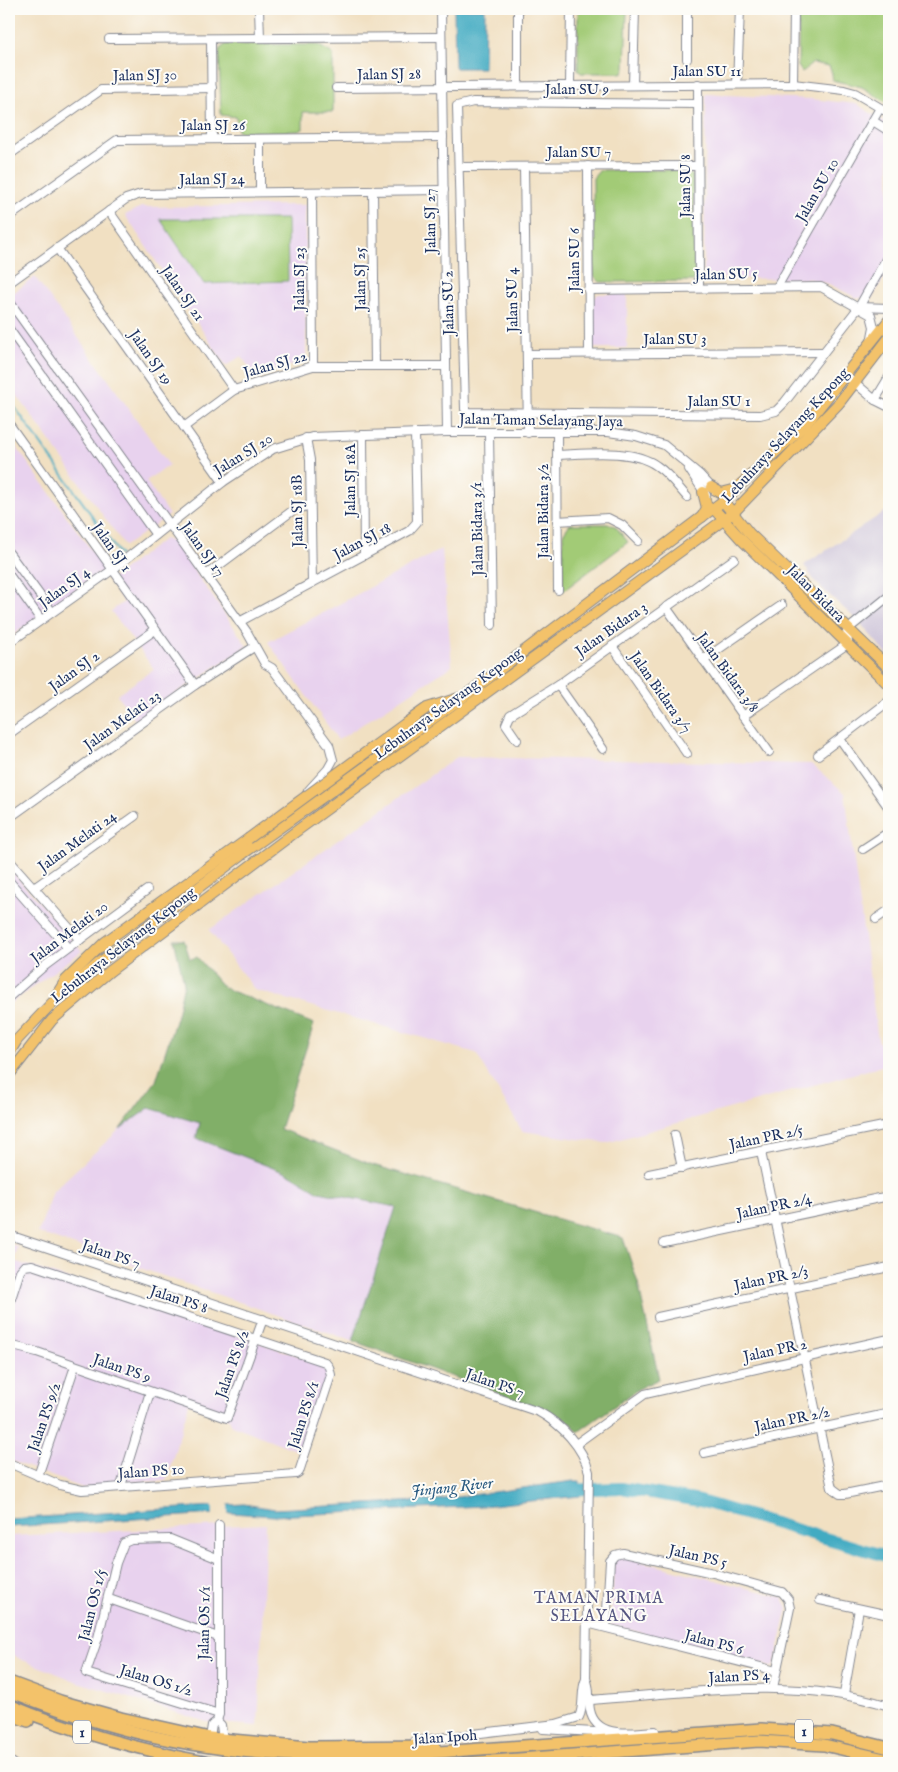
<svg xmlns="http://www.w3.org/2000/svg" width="898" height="1772" viewBox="0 0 898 1772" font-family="'IM FELL English',serif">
<rect width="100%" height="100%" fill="#fdfcf7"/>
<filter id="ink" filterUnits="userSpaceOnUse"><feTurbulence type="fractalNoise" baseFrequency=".02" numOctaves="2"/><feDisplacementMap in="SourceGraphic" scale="10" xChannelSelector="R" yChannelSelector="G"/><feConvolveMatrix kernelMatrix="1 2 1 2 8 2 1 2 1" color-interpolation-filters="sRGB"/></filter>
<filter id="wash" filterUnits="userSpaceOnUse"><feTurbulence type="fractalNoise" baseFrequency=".0096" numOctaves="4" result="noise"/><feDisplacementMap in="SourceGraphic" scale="20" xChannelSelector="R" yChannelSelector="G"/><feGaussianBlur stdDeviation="1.12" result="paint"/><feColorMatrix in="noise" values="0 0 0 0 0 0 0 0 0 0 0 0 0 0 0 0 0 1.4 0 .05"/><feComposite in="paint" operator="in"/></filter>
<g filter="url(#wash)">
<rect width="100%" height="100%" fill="#f1e0c2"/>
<g fill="#e8d2ee">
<path d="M706,94L811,99L857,104L889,125V269L872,298H857L829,284L810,279L704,278Z"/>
<path d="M305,205L306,357L301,363L255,375L241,356L226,366L125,215L141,207Z"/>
<path d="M35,277L169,465L146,481L169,515L125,546L9,384V296Z"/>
<path d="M598,294H627V348H593V300Z"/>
<path d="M9,437L105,569L9,638Z"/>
<path d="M164,539L174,542L247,646L135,720L117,695L154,669L111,611L124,602L109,581Z"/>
<path d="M442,549L452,666L338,740L268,642Z"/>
<path d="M457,757L811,764L845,793L878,1040L889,1059V1064L606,1143L522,1131L476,1053L255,990L209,930Z"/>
<path d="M9,868L82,951L11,1003L9,1000Z"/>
<path d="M148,1108L201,1123L196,1138L291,1175L319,1192L396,1207L353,1341L38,1233L53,1191L120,1129Z"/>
<path d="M9,1244L18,1247L14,1261L323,1364L329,1375L301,1452L232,1425L229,1419L189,1403L166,1481L125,1482L83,1488L9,1460Z"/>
<path d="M266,1524L258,1726L207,1722L78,1682L20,1659L9,1652V1536Z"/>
<path d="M623,1557L782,1597L788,1608L774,1667L611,1625L614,1563L616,1558Z"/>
</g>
<path fill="#c9bfd7" d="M889,509V657L860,623L816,583L804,565Z"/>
<g fill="#a2cb76" stroke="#5e7d6a">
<path d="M578,9H627L625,68L622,73H581L578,70Z"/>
<path d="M799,9H889V104L862,87L832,80V73L829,66L813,63L802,72L798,66Z"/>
<path d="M226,44L318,45L333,54V112H303V129L299,131L238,132L236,117L221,115L219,50Z"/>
<path d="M600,170H683L693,176L695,281L600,282L594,276L593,178Z"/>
<path d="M160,219H287L288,281L204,284Z"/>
<path d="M570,524H607L615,526L628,542L563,591V534Z"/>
</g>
<path fill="#81af67" stroke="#4e6f62" d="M174,940H184L190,959L197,957L224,988L314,1024L280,1129L373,1165L623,1238L638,1283L659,1379L641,1387L578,1432L571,1423L545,1410L353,1341L396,1207L319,1192L291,1175L196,1138L200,1123L149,1108L120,1129L156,1081L177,1015L184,983Z"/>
<g fill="#42abc2" stroke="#2e6d90">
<path d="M454,9H485L484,68H456L455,66Z"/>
<path d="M573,1481H580V1496L482,1506L274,1516L231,1513L9,1527V1519L244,1504L275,1509L436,1500Z"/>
</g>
<path fill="#f1e0c2" d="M228,1503V1516L213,1517V1505Z"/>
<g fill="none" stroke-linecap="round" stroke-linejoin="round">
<path stroke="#42abc2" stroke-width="2" d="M9,399L120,555"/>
<path stroke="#42abc2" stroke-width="12" d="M563,1490L621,1488L700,1501L889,1557"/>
</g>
</g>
<g filter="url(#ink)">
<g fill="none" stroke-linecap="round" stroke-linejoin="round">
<defs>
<g id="minor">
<path d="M259,9L260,38"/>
<path d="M441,9L447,432"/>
<path d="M518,9V86"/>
<path d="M109,39L441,37"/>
<path d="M211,39L212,139"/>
<path d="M687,59V9"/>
<path d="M698,84L699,288"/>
<path d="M737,84L740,9"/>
<path d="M793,84L794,9"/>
<path d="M570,85L571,9"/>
<path d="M633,85L635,9"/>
<path d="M336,88L793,84L844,90L855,93L889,113"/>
<path d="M698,104L473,102L457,106L465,409L467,412L760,415L776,411L784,403L859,307L889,254"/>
<path d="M873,121L889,131"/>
<path d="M260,139V192"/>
<path d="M9,155L101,90L212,88"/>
<path d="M588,166L589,353"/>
<path d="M459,167L698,166"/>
<path d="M524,167L528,433"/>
<path d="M373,191L375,366"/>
<path d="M312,192L313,366"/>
<path d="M109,211L234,390"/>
<path d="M9,217L117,140L443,137"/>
<path d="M57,248L223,482"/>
<path d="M9,283L126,199L141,194L444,190"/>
<path d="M777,287L880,108"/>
<path d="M588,290L821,287L871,315L874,327L871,342"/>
<path d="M9,301L247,632L265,664L272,668L329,745L333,760L328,769L308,791L299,814"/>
<path d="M859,307L889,308"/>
<path d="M9,329L156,535"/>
<path d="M527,354L823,352"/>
<path d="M846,375L875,400L889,407"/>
<path d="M875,400L889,377"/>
<path d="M9,424L195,685"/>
<path d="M184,427L234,390L313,366H446"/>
<path d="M557,432L558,590"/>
<path d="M489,433L492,625"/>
<path d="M363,435L364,555"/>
<path d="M306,438L310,460L312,583"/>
<path d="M557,455C586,454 632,448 657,466C669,474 678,487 687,497"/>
<path d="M689,469L706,495"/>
<path d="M557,521L608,518L622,525L638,541"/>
<path d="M9,553L52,612"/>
<path d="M9,575L41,620"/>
<path d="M206,575L292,511L310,505"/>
<path d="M666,607L769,752"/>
<path d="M239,622L409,531L417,522L415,433"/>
<path d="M9,643L112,570L223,482L273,449L312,437L447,432H608L636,436L664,445L699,474L714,490"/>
<path d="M612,646L687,754"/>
<path d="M703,660L782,605"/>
<path d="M558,685L603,749"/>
<path d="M743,716L846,645L848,643L847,630L889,596"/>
<path d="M9,734L155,630"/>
<path d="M840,739L889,808"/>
<path d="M517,740L506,724L510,715L558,685L734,559"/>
<path d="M818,755L889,701"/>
<path d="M9,818L195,685L254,647"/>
<path d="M863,849L889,832"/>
<path d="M9,860L80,940"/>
<path d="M9,881L68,948"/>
<path d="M34,888L135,816"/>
<path d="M876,919L889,910"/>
<path d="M9,997L42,968L147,890"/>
<path d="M675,1135L682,1168"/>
<path d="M761,1152L832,1488L840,1494H845L889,1485"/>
<path d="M649,1174L888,1125"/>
<path d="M9,1235L539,1412C561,1424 583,1447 589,1472L586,1679C591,1689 588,1699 590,1710C596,1740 634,1732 655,1731"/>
<path d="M664,1243L889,1196"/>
<path d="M9,1305L20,1271L24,1266L32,1265L325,1362L329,1367L331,1375L299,1472L296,1474L82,1490L60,1485L9,1463"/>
<path d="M658,1317L889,1267"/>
<path d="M9,1345L37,1352L227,1418L263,1319"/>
<path d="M576,1444L645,1394L889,1339"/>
<path d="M704,1453L886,1414"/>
<path d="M38,1476L75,1366"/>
<path d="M121,1486L150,1392"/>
<path d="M109,1599L218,1637"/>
<path d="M820,1600L889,1615"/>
<path d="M587,1623L776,1671"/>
<path d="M606,1627L610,1561L615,1555L623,1553L713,1573L782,1592L788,1599L790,1608L773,1688"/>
<path d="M844,1694L859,1609"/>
<path d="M590,1700C689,1693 792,1676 889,1706"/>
<path d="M219,1714L86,1673L98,1638L116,1563L124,1543L131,1540L170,1539L219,1559"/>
<path d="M217,1721L221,1725L223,1740"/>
<path d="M543,1729L611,1733"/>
<path d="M210,1738L212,1725L217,1721L219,1714V1525"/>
<path d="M415,1741L556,1724L579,1717C585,1705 580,1691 586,1679"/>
<path d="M9,1761L13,1763"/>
</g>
<g id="major">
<path d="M711,487L721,493L733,490"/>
<path d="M723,501L749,533L889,668"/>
<path d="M714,509L741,539L889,685"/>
<path d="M702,517L707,508L703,492"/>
<path d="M406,723L427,708L459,698"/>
<path d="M56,996L66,980L105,942L248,839"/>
<path d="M9,1053L17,1040L52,1003L99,963L244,853L462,698L723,501L806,424L889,320"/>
<path d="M9,1075L52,1020L110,971L298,830L733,513L839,403L889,338"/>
</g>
<g id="highway">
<path d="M9,1682L60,1701L121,1718L210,1738L309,1747L435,1746"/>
<path d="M9,1691C137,1742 244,1760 382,1756L761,1729L832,1734L889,1748"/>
<path d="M9,1705C73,1732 140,1750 209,1763"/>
<path d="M9,1714L28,1721"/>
<path d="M466,1763L759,1741L824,1745L889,1760"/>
</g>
</defs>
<use href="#minor" stroke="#868890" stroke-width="10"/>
<use href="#major" stroke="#868890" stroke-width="12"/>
<use href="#highway" stroke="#868890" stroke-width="14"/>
<use href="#minor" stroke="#fff" stroke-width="8"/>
<use href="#major" stroke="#f3c26a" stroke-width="10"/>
<use href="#highway" stroke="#f3c26a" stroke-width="11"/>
<defs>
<path id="major-bridge" d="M248,839L406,723"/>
</defs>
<use href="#major-bridge" stroke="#868890" stroke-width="12" stroke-linecap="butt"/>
<use href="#major-bridge" stroke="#f3c26a" stroke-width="10"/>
</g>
</g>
<g text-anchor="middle" stroke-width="4" stroke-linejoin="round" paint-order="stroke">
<g fill="#fdfcf7" stroke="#5f6c8c" stroke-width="1">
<rect x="795" y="1719.5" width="18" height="23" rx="4"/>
<rect x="73" y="1720.5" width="18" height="23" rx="4"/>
</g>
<g font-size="14" font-weight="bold" fill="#1b2f5e">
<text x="804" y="1736">1</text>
<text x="82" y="1737">1</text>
</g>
<g font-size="15" fill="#1b2f5e" stroke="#fdfcf7">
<text x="707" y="76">Jalan SU 11</text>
<text transform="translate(389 74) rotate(-1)" y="5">Jalan SJ 28</text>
<text transform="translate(145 75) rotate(-1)" y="5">Jalan SJ 30</text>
<text x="577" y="94">Jalan SU 9</text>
<text x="213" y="130">Jalan SJ 26</text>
<text x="579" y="157">Jalan SU 7</text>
<text transform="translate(212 179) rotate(-1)" y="5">Jalan SJ 24</text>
<text transform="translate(685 186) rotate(-90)" y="5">Jalan SU 8</text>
<text transform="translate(817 190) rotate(-60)" y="5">Jalan SU 10</text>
<text transform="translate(430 221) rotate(-91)" y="5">Jalan SJ 27</text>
<text transform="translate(574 260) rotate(-90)" y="5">Jalan SU 6</text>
<text transform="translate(726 274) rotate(-1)" y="5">Jalan SU 5</text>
<text transform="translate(299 279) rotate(-90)" y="5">Jalan SJ 23</text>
<text transform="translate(360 279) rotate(-91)" y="5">Jalan SJ 25</text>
<text transform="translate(183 293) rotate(55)" y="5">Jalan SJ 21</text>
<text transform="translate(512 300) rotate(-91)" y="5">Jalan SU 4</text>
<text transform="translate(448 303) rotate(-91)" y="5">Jalan SU 2</text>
<text x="675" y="344">Jalan SU 3</text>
<text transform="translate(151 357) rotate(55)" y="5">Jalan SJ 19</text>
<text transform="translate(275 364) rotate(-16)" y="5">Jalan SJ 22</text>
<text x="719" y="406">Jalan SU 1</text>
<text transform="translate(541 420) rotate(1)" y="5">Jalan Taman Selayang Jaya</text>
<text transform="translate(785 435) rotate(-47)" y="5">Lebuhraya Selayang Kepong</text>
<text transform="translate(243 454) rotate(-32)" y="5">Jalan SJ 20</text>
<text transform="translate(350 480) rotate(-90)" y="5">Jalan SJ 18A</text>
<text transform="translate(297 511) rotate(-91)" y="5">Jalan SJ 18B</text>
<text transform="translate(543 511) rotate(-90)" y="5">Jalan Bidara 3/2</text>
<text transform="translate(477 529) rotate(-91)" y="5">Jalan Bidara 3/1</text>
<text transform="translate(362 541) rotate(-28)" y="5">Jalan SJ 18</text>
<text transform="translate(112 547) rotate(55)" y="5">Jalan SJ 1</text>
<text transform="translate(203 549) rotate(54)" y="5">Jalan SJ 17</text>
<text transform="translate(64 587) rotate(-36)" y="5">Jalan SJ 4</text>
<text transform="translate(816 593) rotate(45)" y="5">Jalan Bidara</text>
<text transform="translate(611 629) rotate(-35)" y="5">Jalan Bidara 3</text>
<text transform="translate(74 671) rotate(-36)" y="5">Jalan SJ 2</text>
<text transform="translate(728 672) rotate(54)" y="5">Jalan Bidara 3/8</text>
<text transform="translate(661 692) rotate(55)" y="5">Jalan Bidara 3/7</text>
<text transform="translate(448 703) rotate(-36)" y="5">Lebuhraya Selayang Kepong</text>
<text transform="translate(122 720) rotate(-36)" y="5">Jalan Melati 23</text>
<text transform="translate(77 841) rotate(-36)" y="5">Jalan Melati 24</text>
<text transform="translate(69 932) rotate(-37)" y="5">Jalan Melati 20</text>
<text transform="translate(123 945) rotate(-38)" y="5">Lebuhraya Selayang Kepong</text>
<text transform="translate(766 1137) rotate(-12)" y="5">Jalan PR 2/5</text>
<text transform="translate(774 1206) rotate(-12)" y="5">Jalan PR 2/4</text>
<text transform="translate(111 1254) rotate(19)" y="5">Jalan PS 7</text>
<text transform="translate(771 1278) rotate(-12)" y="5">Jalan PR 2/3</text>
<text transform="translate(179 1299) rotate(18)" y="5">Jalan PS 8</text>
<text transform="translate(775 1350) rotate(-12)" y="5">Jalan PR 2</text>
<text transform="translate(232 1364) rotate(-70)" y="5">Jalan PS 8/2</text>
<text transform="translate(122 1368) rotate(19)" y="5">Jalan PS 9</text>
<text transform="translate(495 1383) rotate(19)" y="5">Jalan PS 7</text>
<text transform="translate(303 1415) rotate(-72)" y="5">Jalan PS 8/1</text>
<text transform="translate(44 1417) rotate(-71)" y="5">Jalan PS 9/2</text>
<text transform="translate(792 1419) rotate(-12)" y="5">Jalan PR 2/2</text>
<text transform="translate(151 1471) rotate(-4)" y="5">Jalan PS 10</text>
<text transform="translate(698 1556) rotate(13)" y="5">Jalan PS 5</text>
<text transform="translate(92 1605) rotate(-76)" y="5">Jalan OS 1/5</text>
<text transform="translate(204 1623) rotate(-89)" y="5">Jalan OS 1/1</text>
<text transform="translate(714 1642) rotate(15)" y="5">Jalan PS 6</text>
<text transform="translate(739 1676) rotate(-3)" y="5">Jalan PS 4</text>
<text transform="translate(156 1680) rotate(17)" y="5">Jalan OS 1/2</text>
<text transform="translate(445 1737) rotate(-4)" y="5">Jalan Ipoh</text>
</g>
<g font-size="16" font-style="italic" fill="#295a81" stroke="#fdfcf7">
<text transform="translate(452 1486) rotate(-6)" y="6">Jinjang River</text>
</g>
<g font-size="16" letter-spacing="1" fill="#565782" stroke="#fdfcf7">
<text x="599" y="1603">TAMAN PRIMA<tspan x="599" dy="18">SELAYANG</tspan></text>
</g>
</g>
<rect width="898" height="1772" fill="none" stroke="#fdfcf7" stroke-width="30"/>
</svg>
